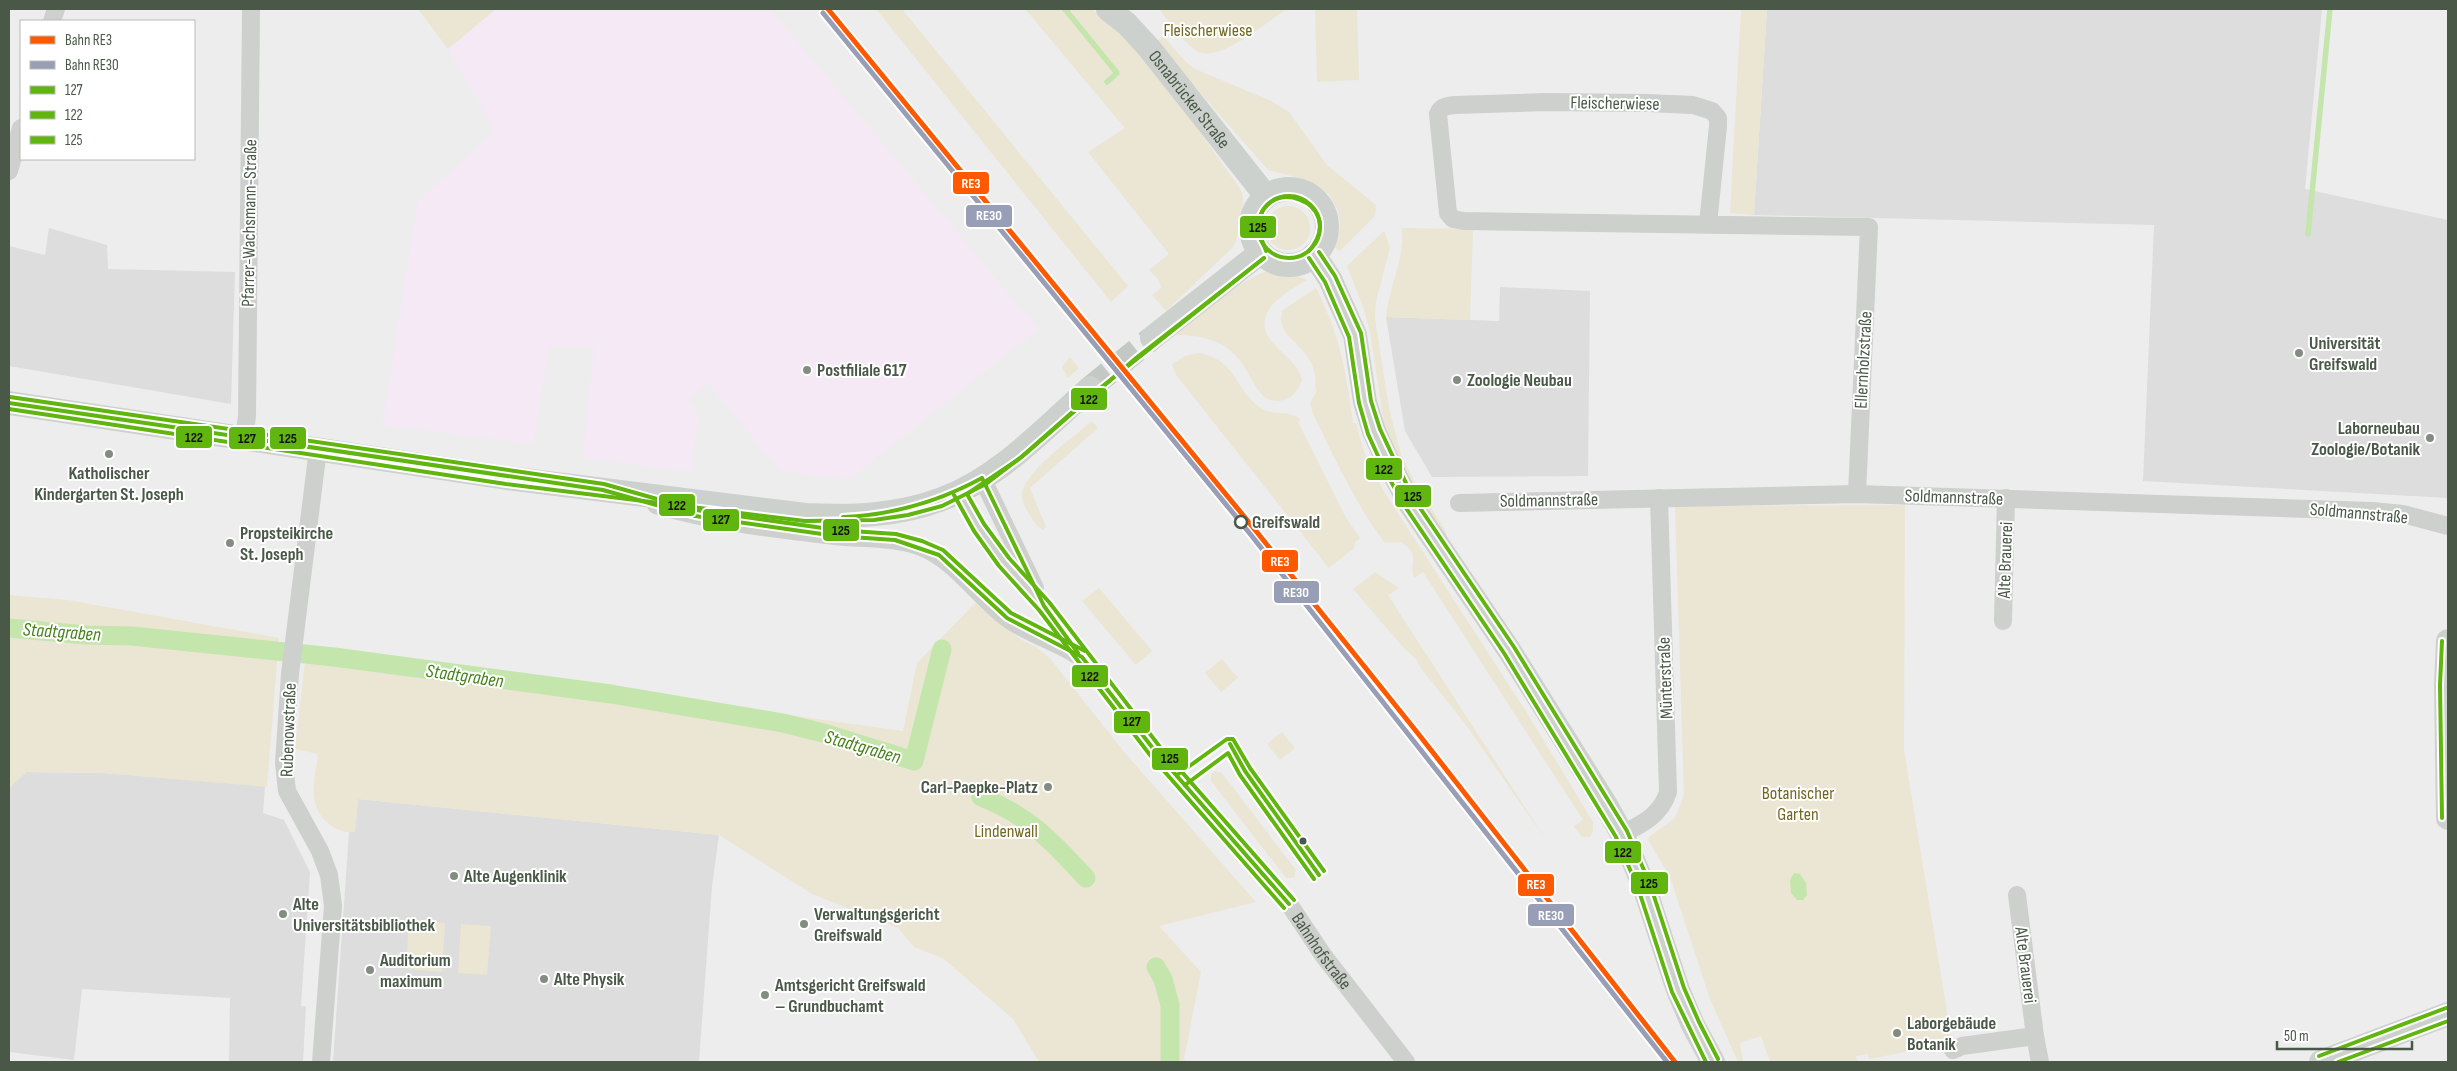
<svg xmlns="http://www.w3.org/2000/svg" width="2457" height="1071" viewBox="0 0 2457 1071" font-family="'Sofia Sans Condensed',sans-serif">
<rect width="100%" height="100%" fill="#ededee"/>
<path fill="#f4e9f4" d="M496,9H770L1038,329L850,479L780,471L708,383L688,400L698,416L691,472L583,458L594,346L549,347L533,444L382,425L418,201L495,131L448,49Z"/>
<g fill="#dcdddc">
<path d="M1767,9H2322L2305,189L2448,220V498L2143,481L2154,225L1754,215Z"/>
<path d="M49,228L107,245L108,269L235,272L231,404L9,366V246L45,255Z"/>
<path d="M1500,287L1590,291L1588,476L1432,477L1405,431L1386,317L1499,321Z"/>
<path d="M26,772L103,773L265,786L263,813L284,820L310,872L301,1006H306L303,1062H229L230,998L82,989L74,1060L9,1052V788Z"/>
<path d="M358,799L719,835L712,886L699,1062H333L349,832L355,831Z"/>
</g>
<g fill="#ebe5d4">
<path d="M418,9H496L448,49Z"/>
<path d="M876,9H902L1128,286L1111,302Z"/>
<path d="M1025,9H1092C1154,58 1195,127 1241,190L1243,198L1241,225L1234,246L1166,311L1152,295L1161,288L1159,280L1149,270L1169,254L1088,152L1125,128Z"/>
<path d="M1159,9H1287C1268,21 1225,58 1202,53C1188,50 1168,20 1159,9Z"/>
<path d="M1315,9H1357L1359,80L1317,82Z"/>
<path d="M1741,9H1767L1754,215L1730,213Z"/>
<path d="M1163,36L1185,61L1195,69L1271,101L1289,112L1327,165L1376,205L1375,216L1340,251L1333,246L1339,236L1340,222L1337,209L1329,195L1299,178L1268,170L1156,42Z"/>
<circle cx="1288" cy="228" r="22"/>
<path d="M1402,228L1473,229L1470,320L1386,317C1389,286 1405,260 1402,228Z"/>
<path d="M1384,231L1390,248L1376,301L1375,318L1389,408L1401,454L1414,481L1445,530L1454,559L1387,444L1370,332L1363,307L1347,266Z"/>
<path d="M1267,271L1295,275L1307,280C1283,294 1245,315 1276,346C1286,357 1297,364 1302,379C1297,397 1282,407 1264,397C1256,389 1251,378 1245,368C1228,340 1204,335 1173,335C1202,313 1232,284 1267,271Z"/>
<path d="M1316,288C1340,335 1346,371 1353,423H1356L1364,452L1383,490L1527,713L1593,822V831L1590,837H1582L1574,826L1583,820L1423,572L1414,578C1408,563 1422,555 1401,542L1385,543C1355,504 1335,458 1313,414L1310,403L1317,390L1315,388C1321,345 1270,340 1283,310Z"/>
<path d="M1198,353C1236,359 1233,386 1258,406C1273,418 1290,408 1301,420L1298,422L1345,516L1360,538L1355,542L1354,548L1329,568L1176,375L1172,364L1185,356Z"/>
<path d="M1070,357L1079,368L1068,378L1062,367Z"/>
<path d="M1092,421L1098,428L1030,488L1046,527L1043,530C1035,525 1033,520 1028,512C1025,507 1021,501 1022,494C1024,472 1075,436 1092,421Z"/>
<path d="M1905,505L1904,749L1952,1043L1869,1059L1868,1054L1856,1056L1857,1062H1770L1761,1036L1740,1043L1743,1062H1738L1710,999L1670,877L1648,840L1650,836L1675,818L1684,795L1675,506Z"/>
<path d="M1375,572L1399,588L1388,595L1548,843L1463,721L1419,666L1417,660L1403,647L1353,589Z"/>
<path d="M1099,588L1152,651L1136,665L1082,601Z"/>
<path d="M9,595L68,600L279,638L267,787L103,773L26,772L9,788Z"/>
<path d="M975,603L1020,639L1036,647L1049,657L1125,753L1256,902L1159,926L1201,972L1184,1059L1186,1062H1039L1013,1019L944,959L914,947L898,928L812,894L719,835L358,799L355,832C345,833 336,830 329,824C306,806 315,778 318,754L295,749L307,645L354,654L903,731L917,663Z"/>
<path d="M1222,659L1238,678L1221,692L1205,673Z"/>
<path d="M1282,732L1295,748L1280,760L1267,744Z"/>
<path d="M1215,771L1222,773L1296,870L1294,878H1286L1211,781V774Z"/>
<path d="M409,920L445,923L442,972L406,969Z"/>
<path d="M461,924L491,926L487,975L458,973Z"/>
</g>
<path fill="#c4e5ac" d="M1794,873L1800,874L1806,883L1807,895L1803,900H1797L1791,893L1790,880Z"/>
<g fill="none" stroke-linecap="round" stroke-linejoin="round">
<g stroke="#c4e5ac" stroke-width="5.5">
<path d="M1065,9L1117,73L1107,82"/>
<path d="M2308,234L2330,9"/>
</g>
<g stroke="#c4e5ac" stroke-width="19">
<path d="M9,628L86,635L132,636L334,657L611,694L783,723L827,734L914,761L942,649"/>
<path d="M981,797C1028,815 1053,842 1086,878"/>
<path d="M1156,967L1163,979L1170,1005V1062"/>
</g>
<path stroke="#c4c8c4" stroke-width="24" stroke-dasharray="24 12" stroke-linecap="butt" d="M1090,388L1152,338"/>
<g stroke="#cdd0cc" stroke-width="18">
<path d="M52,21L56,9"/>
<path d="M9,171L21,128"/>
<path d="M1708,224L1718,126V118L1712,111L1693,105L1647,103L1545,102L1455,105C1447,106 1441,106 1438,114L1448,213L1453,219L1464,221L1869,227L1857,494"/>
<path d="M244,438L247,416L251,9"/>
<path d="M318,449L290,674L284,763L287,791L320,851L329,875L333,906L321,1062"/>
<path d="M982,478L1035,588"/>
<path id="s1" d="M959,492L979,527L1004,562L1044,606L1155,751L1289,904L1323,955L1406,1062"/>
<path d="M1459,503L1857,494L2373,511L2403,514L2448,526"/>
<path d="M656,505C714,522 774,529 835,536C863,539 894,537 921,547C956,561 978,597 1008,619C1027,633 1054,641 1075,654"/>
<path d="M2003,621L2006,498"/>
<path d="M1622,834C1642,824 1661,815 1668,792L1659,498"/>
<path d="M2017,895L2035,1036"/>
<path d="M1953,1050L1962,1046L2035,1036L2040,1062"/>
</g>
<g stroke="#cdd1cd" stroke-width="24">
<path id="s2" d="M1108,9L1127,24L1149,48L1266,196"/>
<circle cx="1289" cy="227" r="38"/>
<path d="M1314,255L1330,279L1355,335L1365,402L1374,431L1389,464L1409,502L1509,650L1606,805L1622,834L1644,886L1678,990L1693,1025L1713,1062"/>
<path d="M1152,338L1260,253"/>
<path d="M9,403L507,478L806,515C852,517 898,516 942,499C999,478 1045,428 1090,388"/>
<path d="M2448,641L2446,685L2448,818"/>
<path d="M2321,1062L2448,1014"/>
</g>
<defs>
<g id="bus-1">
<path d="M9,403L603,490L695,516L836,536L895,540L939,555L1007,618L1082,657L1155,751L1289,904"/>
<path d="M982,478L1044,606L1078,653"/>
<path d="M843,517C893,515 938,502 982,478"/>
<path d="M1230,744L1245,771L1319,875"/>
</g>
<g id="bus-2">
<path d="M1266,251C1264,244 1259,236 1259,229C1258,171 1351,201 1309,251"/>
<path d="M1309,258L1325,282L1349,337L1359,403L1368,434L1383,467L1404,505L1504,653L1616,837L1638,888L1672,992L1706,1062"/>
<path d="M9,409L506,484L805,521L874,520L908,515L942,506L986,484L1024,455L1136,358L1264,258"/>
<path d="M954,495L974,531L999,566L1039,610L1150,755L1284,908"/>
<path d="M1185,785L1228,753L1240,775L1314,879"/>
<path d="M2442,818L2440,685L2442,641"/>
<path d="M2338,1062L2448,1021"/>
</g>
<g id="bus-3">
<circle cx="1289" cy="227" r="31"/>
<path d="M1319,252L1335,276L1361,333L1371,401L1380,429L1395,461L1414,499L1514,647L1627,831L1650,884L1684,988L1699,1022L1718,1059"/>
<path d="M1264,258L1094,393L1019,459L967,494L984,524L1009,558L1049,602L1160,747L1294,900"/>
<path d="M10,397L604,484L696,510L837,530L896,534L922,541L943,550L1011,613L1085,651"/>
<path d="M1177,775L1227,739H1233L1250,768L1324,871"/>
<path d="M2319,1056L2446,1008"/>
</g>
</defs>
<use href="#bus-1" stroke="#fff" stroke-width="8"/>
<use href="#bus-2" stroke="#fff" stroke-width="8"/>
<use href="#bus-3" stroke="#fff" stroke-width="8"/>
<use href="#bus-1" stroke="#60b50e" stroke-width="4"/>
<use href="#bus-2" stroke="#60b50e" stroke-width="4"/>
<use href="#bus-3" stroke="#60b50e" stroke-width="4"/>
<defs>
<path id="rail-1" d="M828,9L1256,531L1420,736L1675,1062"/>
<path id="rail-2" d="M823,13L1251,535L1667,1062"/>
</defs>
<use href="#rail-1" stroke="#fff" stroke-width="9"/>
<use href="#rail-2" stroke="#fff" stroke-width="9"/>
<use href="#rail-1" stroke="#ff5900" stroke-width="5"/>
<use href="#rail-2" stroke="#989eb5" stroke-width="5"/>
</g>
<g fill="#828c81" stroke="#fff" stroke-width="2">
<circle cx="2299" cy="353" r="5"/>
<circle cx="807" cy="370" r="5"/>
<circle cx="1457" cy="380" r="5"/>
<circle cx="2430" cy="438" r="5"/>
<circle cx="109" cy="454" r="5"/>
<circle cx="230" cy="543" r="5"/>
<circle cx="1048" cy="787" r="5"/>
<circle cx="454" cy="876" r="5"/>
<circle cx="283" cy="914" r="5"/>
<circle cx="804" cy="924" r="5"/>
<circle cx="370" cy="970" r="5"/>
<circle cx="544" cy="979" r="5"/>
<circle cx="765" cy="995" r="5"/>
<circle cx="1897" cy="1033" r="5"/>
</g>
<circle fill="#fff" stroke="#495847" stroke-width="2.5" cx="1241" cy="522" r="6"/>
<circle fill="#495847" stroke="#fff" stroke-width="2" cx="1303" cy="841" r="4.5"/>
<g text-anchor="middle" stroke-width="4" stroke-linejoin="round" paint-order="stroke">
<g font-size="18" fill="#716720" stroke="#fff">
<text x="1208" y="36">Fleischerwiese</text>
<text x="1798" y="799">Botanischer<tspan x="1798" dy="21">Garten</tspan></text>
<text x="1006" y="837">Lindenwall</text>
</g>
<g font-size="18" fill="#495847" stroke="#fff">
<text dy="6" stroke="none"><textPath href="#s2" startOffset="122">Osnabrücker Straße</textPath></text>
<text transform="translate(1615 103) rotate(1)" y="6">Fleischerwiese</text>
<text transform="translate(249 223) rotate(-89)" y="6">Pfarrer-Wachsmann-Straße</text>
<text transform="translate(1863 360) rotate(-87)" y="6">Ellernholzstraße</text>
<text transform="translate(1954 497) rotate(2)" y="6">Soldmannstraße</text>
<text transform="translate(1549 500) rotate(-1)" y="6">Soldmannstraße</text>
<text transform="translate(2359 513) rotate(5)" y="6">Soldmannstraße</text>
<text transform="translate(2005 560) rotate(-88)" y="6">Alte Brauerei</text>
<text transform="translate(1665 678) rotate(-92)" y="6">Münterstraße</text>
<text transform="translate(288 730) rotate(-88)" y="6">Rubenowstraße</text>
<text dy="6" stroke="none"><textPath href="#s1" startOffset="586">Bahnhofstraße</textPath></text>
<text transform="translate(2026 965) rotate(83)" y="6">Alte Brauerei</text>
</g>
<g font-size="18" font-weight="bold" fill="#495847" stroke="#fff" text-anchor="start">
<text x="2309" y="349">Universität<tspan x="2309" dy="21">Greifswald</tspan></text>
<text x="817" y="376">Postfiliale 617</text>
<text x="1467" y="386">Zoologie Neubau</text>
<text x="2420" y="434" text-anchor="end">Laborneubau<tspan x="2420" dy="21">Zoologie/Botanik</tspan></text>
<text x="109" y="479" text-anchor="middle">Katholischer<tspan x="109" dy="21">Kindergarten St. Joseph</tspan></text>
<text x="240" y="539">Propsteikirche<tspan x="240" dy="21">St. Joseph</tspan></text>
<text x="1038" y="793" text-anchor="end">Carl-Paepke-Platz</text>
<text x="464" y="882">Alte Augenklinik</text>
<text x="293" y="910">Alte<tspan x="293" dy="21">Universitätsbibliothek</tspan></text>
<text x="814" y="920">Verwaltungsgericht<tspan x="814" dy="21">Greifswald</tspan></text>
<text x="380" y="966">Auditorium<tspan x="380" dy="21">maximum</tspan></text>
<text x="554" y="985">Alte Physik</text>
<text x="775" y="991">Amtsgericht Greifswald<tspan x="775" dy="21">– Grundbuchamt</tspan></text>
<text x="1907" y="1029">Laborgebäude<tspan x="1907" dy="21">Botanik</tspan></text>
</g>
<g font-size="18" font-weight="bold" fill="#495847" stroke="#fff" text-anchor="start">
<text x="1252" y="528">Greifswald</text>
</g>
<g font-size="19" font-style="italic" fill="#458319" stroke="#fff">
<text transform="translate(62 631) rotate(4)" y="7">Stadtgraben</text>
<text transform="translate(465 675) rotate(8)" y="7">Stadtgraben</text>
<text transform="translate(863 746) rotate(16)" y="7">Stadtgraben</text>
</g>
</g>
<g stroke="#fff" stroke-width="2">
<rect x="952" y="171" width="38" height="24" rx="5" fill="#ff5900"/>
<rect x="965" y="204" width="48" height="24" rx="5" fill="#989eb5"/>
<rect x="1239" y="215" width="38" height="24" rx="5" fill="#60b50e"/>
<rect x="1070" y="387" width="38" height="24" rx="5" fill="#60b50e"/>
<rect x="175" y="425" width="38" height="24" rx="5" fill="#60b50e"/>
<rect x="269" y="426" width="38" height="24" rx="5" fill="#60b50e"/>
<rect x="228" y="426" width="38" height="24" rx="5" fill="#60b50e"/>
<rect x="1365" y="457" width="38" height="24" rx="5" fill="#60b50e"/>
<rect x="1394" y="484" width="38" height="24" rx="5" fill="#60b50e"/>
<rect x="658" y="493" width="38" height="24" rx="5" fill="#60b50e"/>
<rect x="702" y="508" width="38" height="24" rx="5" fill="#60b50e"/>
<rect x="822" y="518" width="38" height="24" rx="5" fill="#60b50e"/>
<rect x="1261" y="549" width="38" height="24" rx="5" fill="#ff5900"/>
<rect x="1273" y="580" width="47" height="24" rx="5" fill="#989eb5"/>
<rect x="1071" y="664" width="38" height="24" rx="5" fill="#60b50e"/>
<rect x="1113" y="710" width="38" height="24" rx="5" fill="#60b50e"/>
<rect x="1151" y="747" width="38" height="24" rx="5" fill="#60b50e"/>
<rect x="1604" y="840" width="38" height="24" rx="5" fill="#60b50e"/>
<rect x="1630" y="871" width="39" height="24" rx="5" fill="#60b50e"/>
<rect x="1517" y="873" width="38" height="24" rx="5" fill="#ff5900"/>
<rect x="1527" y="903" width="48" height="24" rx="5" fill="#989eb5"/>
</g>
<g font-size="14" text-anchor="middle" font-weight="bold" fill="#fff">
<text x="971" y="188">RE3</text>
<text x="989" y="220">RE30</text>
<text x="1280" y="566">RE3</text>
<text x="1296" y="597">RE30</text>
<text x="1536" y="889">RE3</text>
<text x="1551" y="920">RE30</text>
</g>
<g font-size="14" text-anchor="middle" font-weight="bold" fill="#111">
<text x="1258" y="232">125</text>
<text x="1089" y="404">122</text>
<text x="194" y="442">122</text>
<text x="288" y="443">125</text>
<text x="247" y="443">127</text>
<text x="1384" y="474">122</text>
<text x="1413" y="501">125</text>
<text x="677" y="510">122</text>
<text x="721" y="524">127</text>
<text x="841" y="535">125</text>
<text x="1090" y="681">122</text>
<text x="1132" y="726">127</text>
<text x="1170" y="763">125</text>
<text x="1623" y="857">122</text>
<text x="1649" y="888">125</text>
</g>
<rect width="2457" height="1071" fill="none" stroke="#495847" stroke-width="20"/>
<rect x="20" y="20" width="175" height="140" fill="#ffffff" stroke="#b6bcb5"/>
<rect x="30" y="36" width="25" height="8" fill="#ff5900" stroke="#b6bcb5"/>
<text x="65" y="45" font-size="15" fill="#495847">Bahn RE3</text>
<rect x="30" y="61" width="25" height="8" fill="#989eb5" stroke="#b6bcb5"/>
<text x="65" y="70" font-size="15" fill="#495847">Bahn RE30</text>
<rect x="30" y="86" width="25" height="8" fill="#60b50e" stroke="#b6bcb5"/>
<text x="65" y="95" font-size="15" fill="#495847">127</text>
<rect x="30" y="111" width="25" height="8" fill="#60b50e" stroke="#b6bcb5"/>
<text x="65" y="120" font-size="15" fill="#495847">122</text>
<rect x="30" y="136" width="25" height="8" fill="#60b50e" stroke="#b6bcb5"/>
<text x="65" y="145" font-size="15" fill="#495847">125</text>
<path d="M2277 1041v8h135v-8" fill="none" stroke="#495847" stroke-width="2.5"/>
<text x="2284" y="1041" font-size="15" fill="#495847" stroke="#ffffff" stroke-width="4" paint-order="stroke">50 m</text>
</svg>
